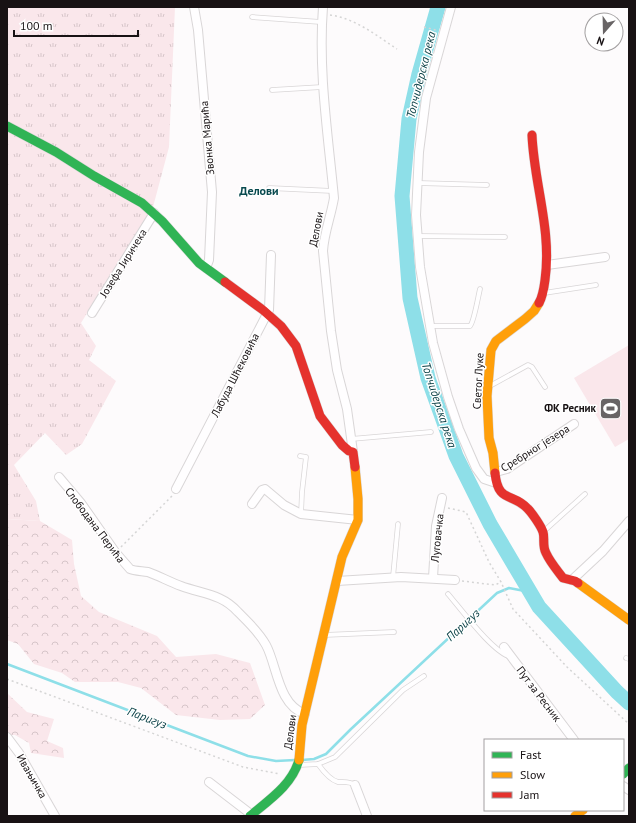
<svg xmlns="http://www.w3.org/2000/svg" width="636" height="823" viewBox="0 0 636 823" font-family="'PT Sans',sans-serif">
<defs>
<pattern id="grass-tufts" width="24" height="20" patternUnits="userSpaceOnUse"><rect width="24" height="20" fill="#fae7eb"/><path d="M3 7l-1-3M5 7V3M7 7l1-3M15 17l-1-3M17 17v-4M19 17l1-3" fill="none" stroke="#d6c5c9"/></pattern>
<pattern id="forest-crowns" width="20" height="18" patternUnits="userSpaceOnUse"><rect width="20" height="18" fill="#fae7eb"/><path d="M2 6a3 3 0 1 1 6 0M12 15a3 3 0 1 1 6 0" fill="none" stroke="#d6c5c9"/></pattern>
</defs>
<rect width="100%" height="100%" fill="#fdfbfc"/>
<path fill="url(#grass-tufts)" d="M7,7H175L169,147L153,207L81,323L96,346L89,360L116,381L82,444L66,455L45,433L14,465L36,501L40,521L7,519Z"/>
<g fill="url(#forest-crowns)">
<path d="M7,519L40,521L72,540L74,564L81,596L99,612L157,636L176,657L216,654L250,663L265,705L250,719L220,720L176,715L141,688L118,682H75L62,673L34,664L18,644L7,640Z"/>
<path d="M7,693L27,712L54,719L47,741L63,748L64,758L31,753L29,743L15,735H7Z"/>
</g>
<path fill="#fae7eb" d="M629,345V439L615,447L574,378Z"/>
<g fill="none" stroke-linecap="round" stroke-linejoin="round">
<g stroke="#8edfe8" stroke-width="2.5">
<path d="M7,664L248,756L276,761L295,760"/>
<path d="M302,760L314,759L326,754L351,729L497,593L509,588L530,592"/>
</g>
<path stroke="#8edfe8" stroke-width="15" d="M438,7L419,74L409,119L402,196L410,298L428,378L456,456L490,524L539,607L617,692L629,703"/>
<defs>
<g id="lane">
<path d="M252,17L321,22"/>
<path d="M272,90L322,87"/>
<path d="M418,183L487,185"/>
<path d="M269,188L333,191"/>
<path d="M418,236L505,237"/>
<path d="M544,293L596,285"/>
<path d="M430,326H470C474,322 478,297 480,289"/>
<path d="M488,387L528,365L532,367L545,387"/>
<path d="M351,439L431,432"/>
<path d="M300,456L306,457L302,492L301,514"/>
<path d="M543,532L585,494"/>
<path d="M393,577L398,524"/>
<path d="M448,594C461,609 493,653 511,657"/>
<path d="M324,635L394,632"/>
<path d="M626,658L629,659"/>
<path d="M318,764C323,771 330,780 338,782C344,782 350,781 355,785"/>
<path d="M299,765L318,764L335,757L403,690L424,676"/>
</g>
<g id="street">
<path d="M194,7L198,30L212,192L209,260L206,268"/>
<path d="M323,7C318,71 328,134 334,198C331,216 324,233 323,251L331,331L337,370L347,409L353,452"/>
<path d="M451,7L426,98L419,152L416,215L420,267L433,343L448,397L459,429L476,468L484,479L496,483"/>
<path d="M547,265L605,257"/>
<path d="M92,313L154,213"/>
<path d="M496,472L507,469L574,424"/>
<path d="M59,477L81,503L116,553L130,569C134,571 142,571 148,572C159,576 170,582 181,586C203,594 222,594 238,612C248,622 259,632 266,645C277,665 278,705 305,714"/>
<path d="M176,489L269,310L271,255"/>
<path d="M252,504L262,490L265,489L284,505L301,514L358,520"/>
<path d="M433,578L436,526L442,498"/>
<path d="M572,580L603,551L629,521"/>
<path d="M337,581L401,577L455,580"/>
<path d="M504,647L574,740"/>
<path d="M7,737L19,753L55,816"/>
<path d="M209,782L252,815"/>
<path d="M355,785L367,816"/>
<path d="M623,786L629,790"/>
</g>
<g id="fast">
<path d="M7,126L56,152L94,176L142,203L162,221L199,263L225,282"/>
<path d="M623,774L629,768"/>
<path d="M250,816C269,800 292,785 299,760"/>
</g>
<g id="slow">
<path d="M495,473L493,453L489,438L487,396L491,350L496,341L525,319L534,311L539,303"/>
<path d="M578,583L629,620"/>
<path d="M299,760L302,725L342,557L358,520V499L355,467"/>
<path d="M575,816L583,810"/>
</g>
<g id="jam">
<path d="M532,135C534,184 552,230 545,280C544,288 543,296 539,303"/>
<path d="M225,282L263,310L281,326L296,346L320,416L342,445L349,451L353,452L355,467"/>
<path d="M495,473C498,504 513,492 528,509C532,513 541,526 543,532C545,538 542,546 546,553C550,562 557,570 563,578L575,581L578,583"/>
</g>
</defs>
<use href="#lane" stroke="#d9d6d7" stroke-width="5.5"/>
<use href="#street" stroke="#d9d6d7" stroke-width="10"/>
<use href="#fast" stroke="#d9d6d7" stroke-width="10"/>
<use href="#slow" stroke="#d9d6d7" stroke-width="10"/>
<use href="#jam" stroke="#d9d6d7" stroke-width="10"/>
<g stroke="#d5d5d5" stroke-width="1.5" stroke-dasharray="2 3" stroke-linecap="butt">
<path d="M330,15C355,18 377,36 397,49"/>
<path d="M424,27L436,30"/>
<path d="M448,508L466,512L489,562L501,582L513,609L567,667L629,724"/>
<path d="M121,547L172,496"/>
<path d="M462,581L495,585L501,582"/>
<path d="M7,679L243,767L280,774"/>
</g>
<use href="#lane" stroke="#fffeff" stroke-width="4"/>
<use href="#street" stroke="#fffeff" stroke-width="8"/>
<use href="#fast" stroke="#30b455" stroke-width="9"/>
<use href="#slow" stroke="#ff9f0a" stroke-width="9"/>
<use href="#jam" stroke="#e5322d" stroke-width="9"/>
</g>
<defs>
<symbol id="stadium-square" viewBox="-11 -11 22 22"><rect x="-9" y="-9" width="18" height="18" rx="4" fill="#686465" stroke="#fff"/><path d="M0-5a6.5 5 0 1 0 0 10a6.5 5 0 1 0 0-10ZM-3.5-1.8h7v3.6h-7Z" fill="#fff"/></symbol>
</defs>
<g fill-rule="evenodd">
<use href="#stadium-square" x="598" y="396" width="25" height="25"/>
</g>
<g text-anchor="middle" stroke-width="3" stroke-linejoin="round" paint-order="stroke">
<g font-size="11" fill="#181214" stroke="#fff">
<text transform="translate(207 138) rotate(-95)" y="4">Звонка Марића</text>
<text transform="translate(316 229) rotate(-79)" y="4">Делови</text>
<text transform="translate(123 263) rotate(-58)" y="4">Јозефа Јиричека</text>
<text transform="translate(235 375) rotate(-63)" y="4">Лабуда Шћековића</text>
<text transform="translate(478 381) rotate(-87)" y="4">Светог Луке</text>
<text transform="translate(535 448) rotate(-32)" y="4">Сребрног језера</text>
<text transform="translate(95 525) rotate(53)" y="4">Слободана Перића</text>
<text transform="translate(437 538) rotate(-84)" y="4">Луговачка</text>
<text transform="translate(539 694) rotate(53)" y="4">Пут за Ресник</text>
<text transform="translate(290 732) rotate(-82)" y="4">Делови</text>
<text transform="translate(32 776) rotate(60)" y="4">Ивањичка</text>
</g>
<g font-size="11" font-weight="bold" fill="#181214" stroke="#fff" text-anchor="end">
<text x="596" y="412">ФК Ресник</text>
</g>
<g font-size="12" font-style="italic" fill="#0d4348" stroke="#fff">
<text transform="translate(421 75) rotate(-76)" y="4">Топчидерска река</text>
<text transform="translate(439 405) rotate(72)" y="4">Топчидерска река</text>
<text transform="translate(463 625) rotate(-43)" y="4">Паригуз</text>
<text transform="translate(147 718) rotate(21)" y="4">Паригуз</text>
</g>
<g font-size="12" font-weight="bold" fill="#094a4f" stroke="#fff">
<text x="259" y="195">Делови</text>
</g>
</g>
<rect width="636" height="823" fill="none" stroke="#181214" stroke-width="16"/>
<rect x="484" y="739" width="140" height="72" fill="#ffffff" stroke="#a3a0a1"/>
<rect x="492" y="752" width="20" height="6" fill="#30b455" stroke="#a3a0a1"/>
<text x="520" y="759" font-size="12" fill="#181214">Fast</text>
<rect x="492" y="772" width="20" height="6" fill="#ff9f0a" stroke="#a3a0a1"/>
<text x="520" y="779" font-size="12" fill="#181214">Slow</text>
<rect x="492" y="792" width="20" height="6" fill="#e5322d" stroke="#a3a0a1"/>
<text x="520" y="799" font-size="12" fill="#181214">Jam</text>
<g transform="translate(604 32) rotate(200)"><circle r="19" fill="#ffffff" stroke="#a3a0a1"/>
<path d="M0-3L7 15L0 10L-7 15Z" fill="#686465"/>
<text y="-6" font-size="11" font-weight="bold" text-anchor="middle" fill="#181214">N</text>
</g>
<path d="M14 30v6h124v-6" fill="none" stroke="#181214" stroke-width="2"/>
<text x="20" y="30" font-size="12" fill="#181214" stroke="#ffffff" stroke-width="3" paint-order="stroke">100 m</text>
</svg>
